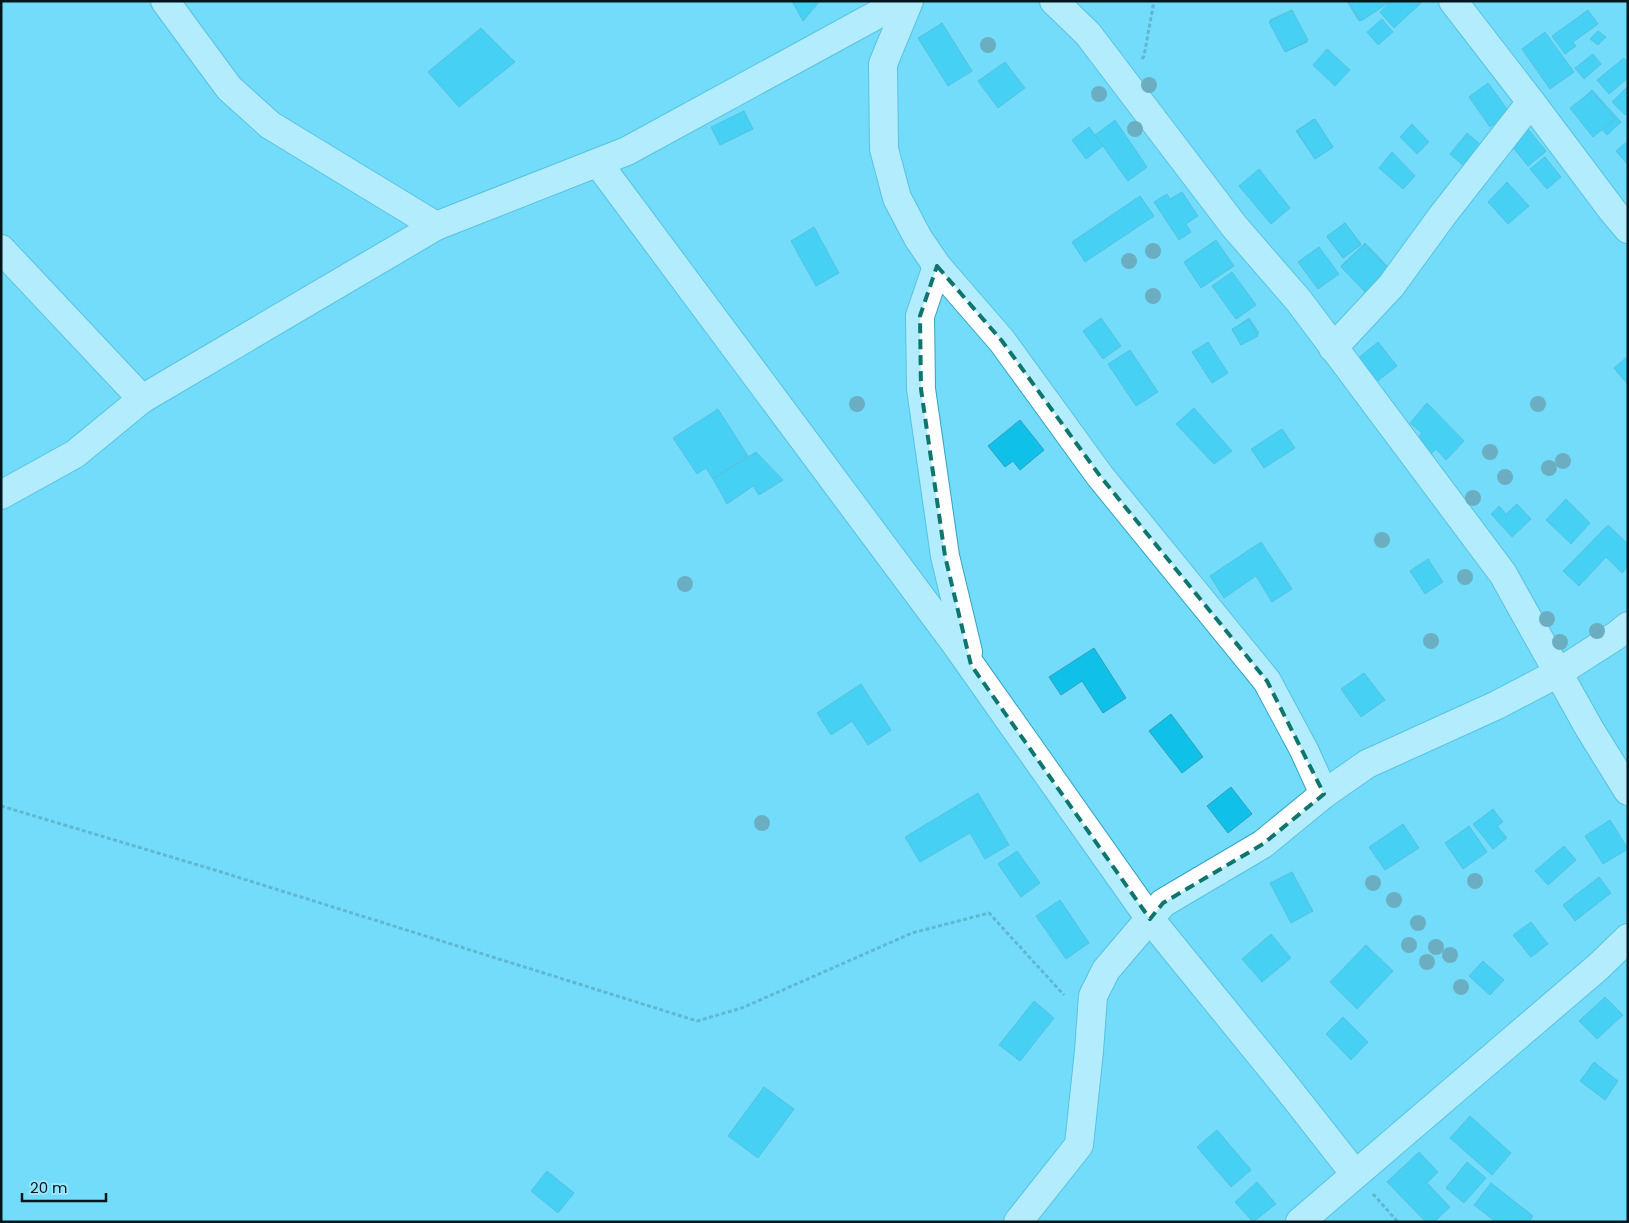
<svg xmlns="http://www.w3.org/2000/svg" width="1629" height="1223" viewBox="0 0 1629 1223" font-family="Poppins,sans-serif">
<rect width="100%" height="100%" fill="#74dcfb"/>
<g fill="#0fc1e8" stroke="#31a0be">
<path d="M792,1H820L803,21Z"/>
<path d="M1347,1H1387L1388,3L1359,21Z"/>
<path d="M1348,1H1389L1390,2L1361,21Z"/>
<path d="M1392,1H1420L1421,3L1394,28L1380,12Z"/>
<path d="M1292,10L1307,42L1285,52L1270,20Z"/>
<path d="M1292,10L1308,40L1285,52L1269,22Z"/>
<path d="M1588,10L1598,24L1573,42L1576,46L1565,54L1552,36Z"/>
<path d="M1382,19L1393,32L1378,45L1367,32Z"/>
<path d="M942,23L972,71L948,86L918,38Z"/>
<path d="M481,28L515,62L459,107L428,72Z"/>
<path d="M1598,31L1606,37L1598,45L1590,39Z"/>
<path d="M1545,32L1574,72L1550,89L1522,49Z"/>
<path d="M1327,49L1350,70L1335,86L1313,65Z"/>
<path d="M1593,54L1601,64L1584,79L1575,68Z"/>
<path d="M1624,58L1628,63V78L1609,94L1597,80Z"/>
<path d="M1005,62L1025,88L998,108L978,81Z"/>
<path d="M1488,83L1510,113L1490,127L1469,97Z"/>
<path d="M1627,87L1628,112L1625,115L1612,102Z"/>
<path d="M1592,90L1621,122L1607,135L1600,127L1597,130L1579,111L1583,108L1578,103Z"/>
<path d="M1592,91L1615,119L1593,137L1570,108Z"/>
<path d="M744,111L753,129L720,145L711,127Z"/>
<path d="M1314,119L1333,147L1315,159L1296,131Z"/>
<path d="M1315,119L1333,147L1315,159L1297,131Z"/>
<path d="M1115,120L1147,167L1128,181L1095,135Z"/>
<path d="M1522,123L1545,152L1528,166L1505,137Z"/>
<path d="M1412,124L1429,142L1417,154L1400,137Z"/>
<path d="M1524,124L1546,151L1528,166L1506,138Z"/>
<path d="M1089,127L1103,146L1086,159L1072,140Z"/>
<path d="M1467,133L1482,146L1465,167L1450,154Z"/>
<path d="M1628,141V165L1616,151Z"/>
<path d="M1392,152L1415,176L1403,189L1379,168Z"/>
<path d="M1545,157L1561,177L1547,189L1530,169Z"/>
<path d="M1259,169L1290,208L1271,224L1239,186Z"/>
<path d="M1507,182L1529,206L1508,224L1488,202Z"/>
<path d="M1182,192L1198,216L1186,224L1191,232L1179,240L1154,202L1167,194L1170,199Z"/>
<path d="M1140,196L1154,216L1085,262L1072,242Z"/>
<path d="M1345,223L1361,244L1343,258L1327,237Z"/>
<path d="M1345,223L1361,245L1343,258L1327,236Z"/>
<path d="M814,227L839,273L816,286L791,241Z"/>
<path d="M1216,240L1234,266L1201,288L1184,262Z"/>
<path d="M1365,243L1391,270L1367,293L1341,266Z"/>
<path d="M1365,245L1390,270L1366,293L1341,267Z"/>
<path d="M1319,247L1339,274L1318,289L1298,262Z"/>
<path d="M1232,272L1256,305L1236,319L1212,286Z"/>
<path d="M1101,318L1121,346L1103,359L1083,331Z"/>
<path d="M1249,318L1259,333L1242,344L1232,330Z"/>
<path d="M1249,320L1258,336L1241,345L1232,329Z"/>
<path d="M1208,342L1228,373L1212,383L1192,352Z"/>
<path d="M1378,342L1397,366L1375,383L1356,360Z"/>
<path d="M1130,350L1158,392L1136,406L1108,364Z"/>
<path d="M1628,356V385L1614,368Z"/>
<path d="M1427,403L1464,441L1446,460L1436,449L1430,455L1415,440L1422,433L1410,423Z"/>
<path d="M1194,408L1232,451L1214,464L1176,424Z"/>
<path d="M718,409L748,456L713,479L706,468L697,474L673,438Z"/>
<path d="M1020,420L1044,450L1020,470L1013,461L1005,467L988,446Z"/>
<path d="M1282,429L1295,448L1264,468L1251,449Z"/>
<path d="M756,452L783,480L759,495L753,486L727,504L713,479Z"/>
<path d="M1566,499L1590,523L1571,544L1546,520Z"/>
<path d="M1517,504L1531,519L1512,537L1491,514L1499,506L1506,514Z"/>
<path d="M1608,525L1628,544V567L1622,573L1606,557L1579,586L1563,571Z"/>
<path d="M1261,542L1292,589L1272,602L1256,576L1224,598L1210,576Z"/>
<path d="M1428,559L1443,582L1425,594L1410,571Z"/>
<path d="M1094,648L1126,698L1103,713L1082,681L1061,695L1049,677Z"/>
<path d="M1364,673L1385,700L1361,717L1341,689Z"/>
<path d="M861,684L891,730L868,745L852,721L831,735L817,713Z"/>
<path d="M1171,714L1203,757L1182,773L1149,731Z"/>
<path d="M1231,787L1252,814L1228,833L1207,806Z"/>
<path d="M978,793L1009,845L985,859L970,833L920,862L905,837Z"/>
<path d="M1493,809L1503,822L1497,826L1507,838L1493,849L1473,824Z"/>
<path d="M1610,820L1628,849L1603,864L1585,836Z"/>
<path d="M1403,824L1419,848L1385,870L1369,847Z"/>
<path d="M1469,826L1487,852L1463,869L1445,843Z"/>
<path d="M1564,846L1576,860L1548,885L1535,871Z"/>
<path d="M1017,851L1040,883L1021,897L998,864Z"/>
<path d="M1292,872L1313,911L1291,923L1270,883Z"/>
<path d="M1599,877L1611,893L1575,921L1563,905Z"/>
<path d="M1060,900L1089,943L1066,959L1036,916Z"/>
<path d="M1531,922L1548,944L1531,957L1513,935Z"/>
<path d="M1271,934L1291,958L1262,982L1242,959Z"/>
<path d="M1366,945L1393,971L1357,1009L1330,982Z"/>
<path d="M1483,961L1504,980L1490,995L1469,976Z"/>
<path d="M1605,997L1623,1015L1597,1039L1579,1021Z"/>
<path d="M1034,1001L1054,1018L1020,1061L999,1045Z"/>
<path d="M1343,1017L1368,1042L1351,1060L1326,1034Z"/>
<path d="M1594,1062L1618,1081L1605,1100L1580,1081Z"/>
<path d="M764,1087L794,1109L758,1158L728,1136Z"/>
<path d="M1470,1116L1511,1153L1492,1175L1450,1138Z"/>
<path d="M1217,1130L1251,1170L1231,1187L1197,1147Z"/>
<path d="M1419,1152L1438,1172L1427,1183L1450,1207L1434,1222H1426L1387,1182Z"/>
<path d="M1467,1162L1486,1178L1464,1203L1446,1188Z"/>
<path d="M547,1171L574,1193L558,1213L531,1191Z"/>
<path d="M1257,1182L1276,1204L1253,1222L1235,1202Z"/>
<path d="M1491,1183L1533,1216L1529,1222H1496L1474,1205Z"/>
</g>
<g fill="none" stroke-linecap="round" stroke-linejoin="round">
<defs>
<g id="minor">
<path d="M165,1L229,88L270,125L436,226"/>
<path d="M909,1L883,64L884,149L897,198L918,238L937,266L1002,341L1100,476L1267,681L1304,750L1324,794"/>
<path d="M1054,1L1088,34L1234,226L1299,301L1503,574L1589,728L1628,791"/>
<path d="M1453,1L1531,102L1612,210L1628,229"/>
<path d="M598,163L955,643L1150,919L1285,1085L1355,1174"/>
<path d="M1,249L142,399"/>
<path d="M937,266L920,316L921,389L945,556L968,652"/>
<path d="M1333,348L1391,286L1442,216L1531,102"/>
<path d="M1,495L75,454L142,399L436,226L627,151L902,1"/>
<path d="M1018,1222L1079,1145L1089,1051L1093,996L1106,970L1163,903L1263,844L1324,794L1367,764L1497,705L1558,673L1617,635L1628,626"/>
<path d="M1300,1222L1598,967L1628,938"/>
</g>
</defs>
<use href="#minor" stroke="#34a3c1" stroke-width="30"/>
<g stroke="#468ca1" stroke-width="3" stroke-dasharray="4 2.5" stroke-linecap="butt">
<path d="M1142,59L1144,56L1154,1"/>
<path d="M1,806L218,871L697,1021L742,1008L912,933L989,913L1064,995"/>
<path d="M1373,1194L1398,1222"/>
</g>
<use href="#minor" stroke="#fff" stroke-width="28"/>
</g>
<g fill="#63767a">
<circle cx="988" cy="45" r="8"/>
<circle cx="1149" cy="85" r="8"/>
<circle cx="1099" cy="94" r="8"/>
<circle cx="1135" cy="129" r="8"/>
<circle cx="1153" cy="251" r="8"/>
<circle cx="1129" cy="261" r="8"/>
<circle cx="1153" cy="296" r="8"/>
<circle cx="857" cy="404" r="8"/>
<circle cx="1538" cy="404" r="8"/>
<circle cx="1490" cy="452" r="8"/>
<circle cx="1563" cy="461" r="8"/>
<circle cx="1549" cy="468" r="8"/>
<circle cx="1505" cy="477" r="8"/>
<circle cx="1473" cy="498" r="8"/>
<circle cx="1382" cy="540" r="8"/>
<circle cx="1465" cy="577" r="8"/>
<circle cx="685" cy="584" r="8"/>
<circle cx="1547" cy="619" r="8"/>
<circle cx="1597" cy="631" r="8"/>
<circle cx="1431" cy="641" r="8"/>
<circle cx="1560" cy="642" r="8"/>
<circle cx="762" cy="823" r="8"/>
<circle cx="1475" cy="881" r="8"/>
<circle cx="1373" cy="883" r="8"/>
<circle cx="1394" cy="900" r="8"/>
<circle cx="1418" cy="923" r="8"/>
<circle cx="1409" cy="945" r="8"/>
<circle cx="1436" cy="947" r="8"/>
<circle cx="1450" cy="955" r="8"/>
<circle cx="1427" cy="962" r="8"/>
<circle cx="1461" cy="987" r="8"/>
</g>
<path d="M0 0H1629V1223H0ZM937,266L1002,341L1100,476L1267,681L1324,794L1263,844L1163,903L1150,919L971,665L945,556L921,389L920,316Z" fill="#74dcfb" fill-opacity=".55" fill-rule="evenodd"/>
<path fill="none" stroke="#0f766e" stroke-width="4" stroke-dasharray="10 6" stroke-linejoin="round" d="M937,266L1002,341L1100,476L1267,681L1324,794L1263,844L1163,903L1150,919L971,665L945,556L921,389L920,316Z"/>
<rect width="1629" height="1223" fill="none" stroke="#01151c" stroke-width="5"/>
<path d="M22 1193v8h84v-8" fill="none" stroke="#01151c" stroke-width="2.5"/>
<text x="30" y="1193" font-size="15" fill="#01151c" stroke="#97e6ff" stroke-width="4" paint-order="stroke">20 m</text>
</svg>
